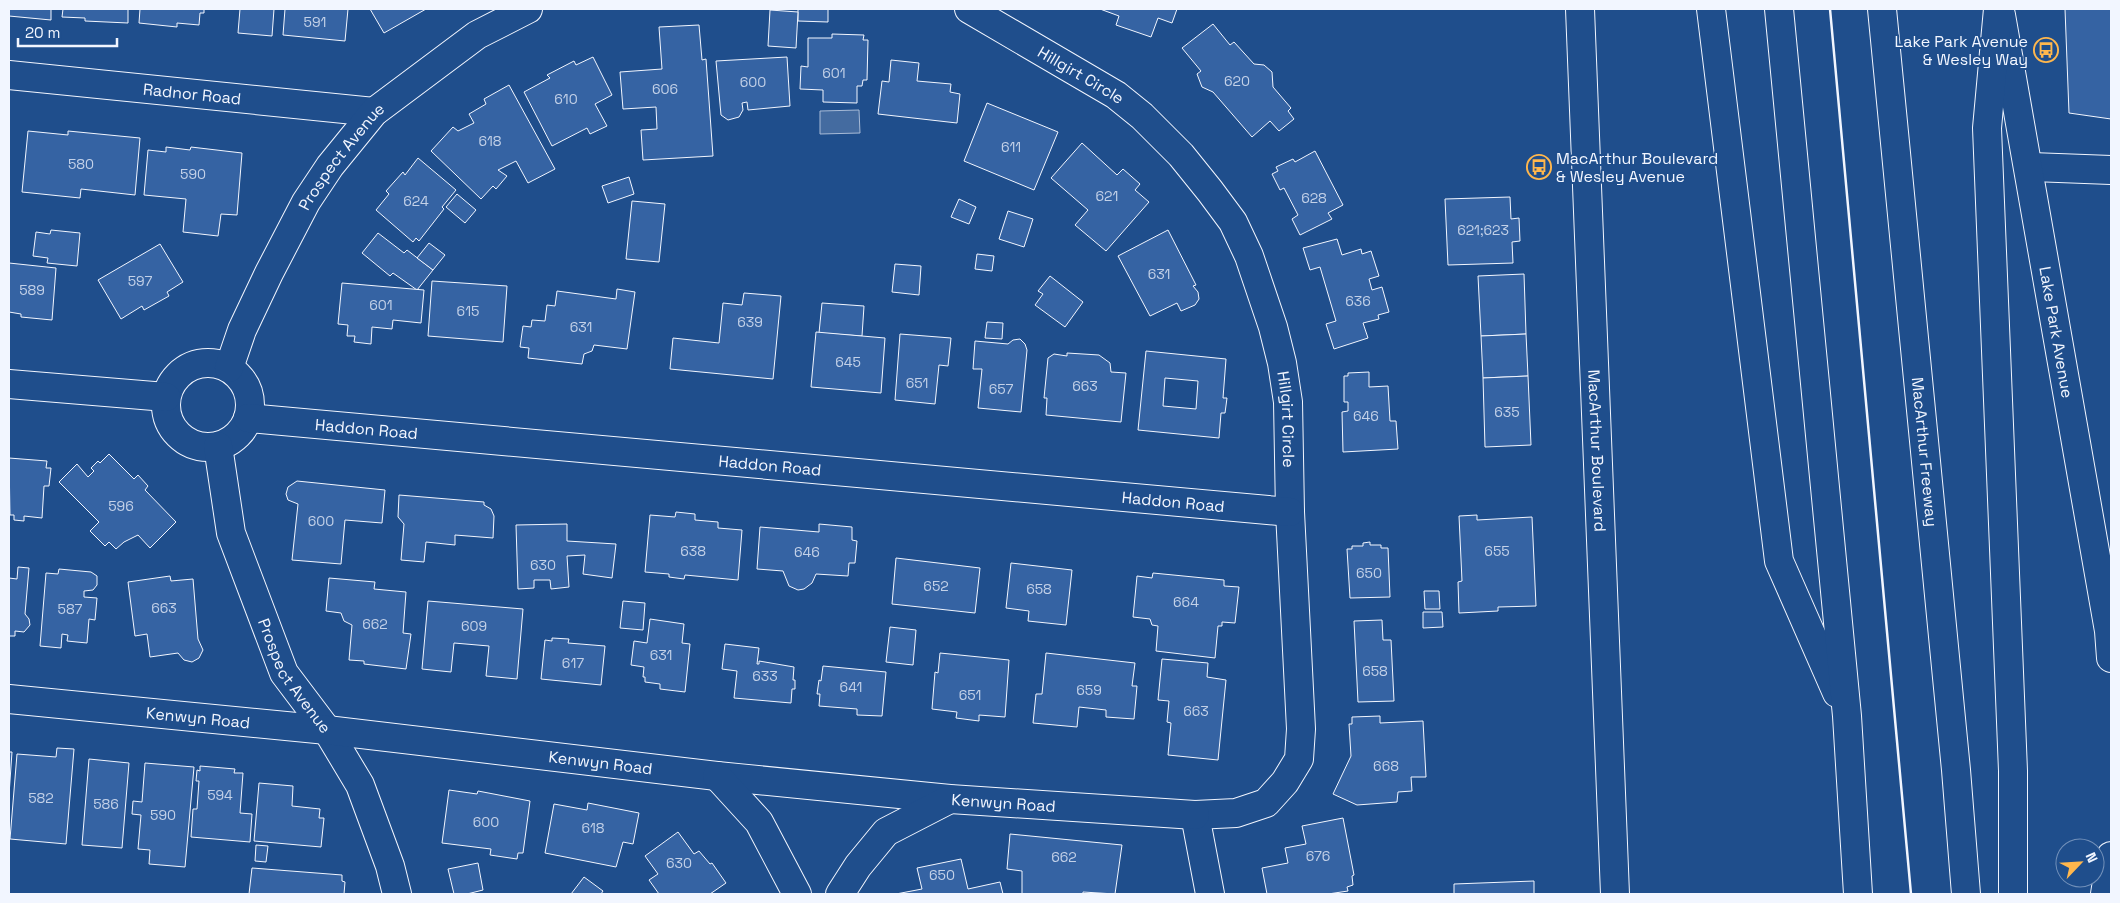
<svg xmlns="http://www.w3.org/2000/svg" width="2120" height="903" viewBox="0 0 2120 903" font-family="'Space Grotesk',sans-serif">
<rect width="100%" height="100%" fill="#1f4e8c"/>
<path fill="#446ba0" stroke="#a8bbd7" d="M859,110L860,133L820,134V111Z"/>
<g fill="#3563a3" stroke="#f2f6ff" fill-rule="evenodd">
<path d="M9,9H51V20L9,16Z"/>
<path d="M63,9H128V23L85,21V18L62,17Z"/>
<path d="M140,9H204V13H200L199,25L177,23V27L139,23Z"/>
<path d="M240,9H274L272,36L238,33Z"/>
<path d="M285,9H348L345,41L283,35Z"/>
<path d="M370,9H426L384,33Z"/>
<path d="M798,9H828V22L798,21Z"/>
<path d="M1100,9H1177L1172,23L1158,18L1151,37L1116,25L1119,16Z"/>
<path d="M2065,9H2111V119L2069,113Z"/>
<path d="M770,10L798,12L796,48L768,46Z"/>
<path d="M1213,24L1230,45L1234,42L1254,64L1264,65L1272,72L1273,87L1291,108L1288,111L1294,119L1279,131L1270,121L1252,137L1213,92L1202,87L1197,74L1201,71L1182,48Z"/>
<path d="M699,25L702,60L706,59L713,156L643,160L641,130L657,129L656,107L623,109L620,72L662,69L659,27Z"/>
<path d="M832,34L864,35L863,40H868L867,80H863L862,86H857V103L823,102V90L800,89L801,66L808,67V38H832Z"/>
<path d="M593,57L612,95L595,104L607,126L590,134L587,128L552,146L524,92L550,78L547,75L574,61L576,65Z"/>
<path d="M787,57L790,106L748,110L747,102L742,103L743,110L739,117L728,120L721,115L716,61Z"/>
<path d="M891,60L919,63L917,81L951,84L950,92L960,94L957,123L878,114L882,81L889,82Z"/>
<path d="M509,85L555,169L528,183L516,161L498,170L507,176L496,189L493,186L481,199L431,151L453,127L458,131L474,123L469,114L486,104L484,99Z"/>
<path d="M987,103L1058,132L1034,190L964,161Z"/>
<path d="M28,131L68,135V131L140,138L135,195L81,189L80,198L22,192Z"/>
<path d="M1082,143L1117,175L1123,169L1140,184L1135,190L1149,202L1106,251L1075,225L1088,210L1051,178Z"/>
<path d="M166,147L190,150L191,147L242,153L237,215L221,214L218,236L183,232L186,199L144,195L148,150L166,152Z"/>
<path d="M1315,151L1343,205L1328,213L1332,219L1300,235L1292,219L1298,215L1284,188L1280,190L1272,174L1278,171L1276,167L1293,159L1295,162Z"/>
<path d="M418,158L456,190L442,207L444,209L419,241L416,238L413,242L376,210L389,194L386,191L403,172L405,175Z"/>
<path d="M629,177L634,194L608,203L602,186Z"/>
<path d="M457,194L476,210L465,223L446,207Z"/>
<path d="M1510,197L1511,219L1519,218L1520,241L1512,242L1513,263L1448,265L1445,199Z"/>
<path d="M959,199L976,207L969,224L951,217Z"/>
<path d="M632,201L665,204L659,262L626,259Z"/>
<path d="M1008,211L1033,219L1024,247L999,239Z"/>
<path d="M51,230L80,233L77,266L47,263L48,258L33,256L36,232L50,234Z"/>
<path d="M1168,230L1196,285L1193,286L1198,292L1199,299L1195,305L1181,311L1177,303L1150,316L1118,256Z"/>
<path d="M378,233L404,253L407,250L433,270L417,290L393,273L390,276L362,253Z"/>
<path d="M1337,239L1342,255L1361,249L1362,254L1371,251L1379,276L1369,279L1372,290L1382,287L1389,312L1378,315L1379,319L1363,323L1368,338L1334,349L1326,324L1336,321L1320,267L1310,270L1303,248Z"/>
<path d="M429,243L445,255L433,270L417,258Z"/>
<path d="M160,244L183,282L167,292L169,296L144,310L142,306L121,319L98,280Z"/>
<path d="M977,254L994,256L992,271L975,269Z"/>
<path d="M9,263L56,268L52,320L21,317V314L9,312Z"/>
<path d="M895,264L921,266L919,295L892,292Z"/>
<path d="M1524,274L1526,334L1481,336L1478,276Z"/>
<path d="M1050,276L1083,302L1065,327L1035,305L1043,294L1038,291Z"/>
<path d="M432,281L507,286L503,342L428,336Z"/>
<path d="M342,283L424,290L421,323L393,320L392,329L372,327L371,344L354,342L355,336H347L348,325L338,324Z"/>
<path d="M617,289L635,292L627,349L594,345L592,351L584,354L582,364L528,358L529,348L520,347L523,326L531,327L532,320L545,321L547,305L555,306L557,291L616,299Z"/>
<path d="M744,293L781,296L773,379L670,369L673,338L719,343L723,303L742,305Z"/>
<path d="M822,303L864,306L862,336L819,333Z"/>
<path d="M987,322L1003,323L1002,339L985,338Z"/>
<path d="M816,332L885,338L881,393L811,387Z"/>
<path d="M900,334L951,338L948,366L939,365L935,404L895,400Z"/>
<path d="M1526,334L1528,376L1483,378L1481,336Z"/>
<path d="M1020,339L1025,344L1027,350L1021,412L978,408L982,369H973L975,341L1008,344L1013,340Z"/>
<path d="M1146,351L1226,359L1223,398H1227L1225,413H1221L1219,438L1138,430ZM1165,378L1198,381L1196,409L1163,406Z"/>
<path d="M1067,353L1099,355L1110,363L1111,372L1126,373L1121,422L1046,415L1047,398H1044L1048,358L1054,354L1067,356Z"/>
<path d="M1369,372V387L1388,386L1390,421H1396L1398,449L1343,452L1342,412L1348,411V402H1344V376H1348V373Z"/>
<path d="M1528,376L1531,445L1485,447L1483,378Z"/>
<path d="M109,454L134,479L138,475L148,486L145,490L176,522L150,548L138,535L124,542L116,549L109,542L105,546L90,531L99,522L59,482L77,464L88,477L94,471L91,468L98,461L100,463Z"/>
<path d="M9,458L47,461L46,468H51L49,486H44L42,518L24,516V521L14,520V515H10Z"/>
<path d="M297,481L385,490L382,523L345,520L341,564L292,560L298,504L288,500L286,494L288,487Z"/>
<path d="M399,495L484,502V505L491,509L494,516L493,538L455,535V545L426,542L424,562L401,560L404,524L398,517Z"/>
<path d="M676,512L695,514V520L718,522V528L742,530L738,580L685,575L684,579L669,577V574L645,572L650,515L675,517Z"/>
<path d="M1477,515V520L1532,517L1536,606L1498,607V611L1459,613L1458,582L1462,581L1459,516Z"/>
<path d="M567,524V541L616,544L612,578L583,574L585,555L567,556L569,587L551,589L550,580H534V588L518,589L516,525Z"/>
<path d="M819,524L852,527V540L857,541L855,563H849L848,576L816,574L812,583L804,589L798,590L789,586L783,571L757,569L760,527L819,532Z"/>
<path d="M1370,542V545H1381V548H1388L1390,597L1350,598L1347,549H1352V546H1363V543Z"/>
<path d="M896,558L980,568L975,613L892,604Z"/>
<path d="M1011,563L1072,570L1066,625L1028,621L1029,611L1006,608Z"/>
<path d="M18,567L29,568L25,614L29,619L30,625L24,632L15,631V636H9V578L17,579Z"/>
<path d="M59,569L91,572L97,576V585L93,590L84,591V597L97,598L95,620L89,619L87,643L67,641L68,635L62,634L61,648L40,646L46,573L58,574Z"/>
<path d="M1153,573L1224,580V586L1239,587L1235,623L1222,622V626H1218L1215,658L1156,651L1158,626L1152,625L1150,619L1133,617L1137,576L1152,578Z"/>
<path d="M170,576L171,581L193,579L198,639L203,650L199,658L192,662L184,660L178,653L150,657L147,634L135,636L128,582Z"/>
<path d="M329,578L375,582L374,589L406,592L403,633L411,634L406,669L364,664V661L349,660L352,625L344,621L341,613L326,611Z"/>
<path d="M1424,591H1439L1440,609H1425Z"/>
<path d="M428,601L523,609L517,679L486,676L489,646L454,643L451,672L422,669Z"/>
<path d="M623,601L645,603L643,630L620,628Z"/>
<path d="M1423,612H1442L1443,627L1423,628Z"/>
<path d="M650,619L684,624L682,643L690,644L685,692L660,689V684L645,682V677H643L644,667L631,665L634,641L647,643Z"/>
<path d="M1382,620L1383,640H1391L1394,701L1358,702L1354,621Z"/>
<path d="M890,627L916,630L913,665L886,662Z"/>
<path d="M552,638L569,639L568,643L605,646L601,685L541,679L545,640L552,641Z"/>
<path d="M725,644L759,648L757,664H759V661L794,667L793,680H795V689H792L791,703L734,698L737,671L722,669Z"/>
<path d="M940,653L1009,660L1005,717L979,715V721L956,718L957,712L932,709L935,672L938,673Z"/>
<path d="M1046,653L1135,663L1132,686H1137L1134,719L1106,717V710L1079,707L1077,727L1033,723L1036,694H1042Z"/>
<path d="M1162,659L1208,663L1207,677L1226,680L1218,760L1168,755L1171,723L1167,722L1169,701L1158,700Z"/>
<path d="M823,666L886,672L882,716L857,715V709L819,706L820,694H817L819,680L821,681Z"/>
<path d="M1380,716V723L1423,721L1426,777H1411L1412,791L1398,792L1397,802L1357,805L1333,794L1351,756L1349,724H1352V717Z"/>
<path d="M57,748L74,749L66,844L10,839L17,754L56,757Z"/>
<path d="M9,752H12L9,795Z"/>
<path d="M89,759L129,763L122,848L82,845Z"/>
<path d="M145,763L194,767L185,867L149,864L150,850L138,849L141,815L132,814L133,801L142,802Z"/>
<path d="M200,766L235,769L234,773H243L240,813L252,814L250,842L191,837L193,809H197L199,781H196L197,770L200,771Z"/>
<path d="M259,783L293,786L292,806L320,809L319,818H324L321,847L254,841Z"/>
<path d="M449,790L477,794L478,791L530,801L523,853H518L517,859L490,855L491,849L442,843Z"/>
<path d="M588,803L639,813L633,844L623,842L616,867L545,853L554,804L587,810Z"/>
<path d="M1343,818L1354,875L1352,876L1353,885L1347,887L1348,891L1328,894H1267L1262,868L1288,863L1285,848L1306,844L1302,826Z"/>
<path d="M678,832L694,854L699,851L710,864L712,863L726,883L710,894H659L649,880L658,874L645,856Z"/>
<path d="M1010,834L1122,845L1115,894L1083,892V894H1022V871L1007,869Z"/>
<path d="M256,845L268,846L266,862L255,861Z"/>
<path d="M961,859L968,889L1000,882L1003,894H896L922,889L917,868Z"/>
<path d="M478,863L483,890L467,894H454L448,869Z"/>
<path d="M252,868L342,875V881L345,882L344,894H249Z"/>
<path d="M584,877L603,891L601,894H571Z"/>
<path d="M1534,881V894H1454V884Z"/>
</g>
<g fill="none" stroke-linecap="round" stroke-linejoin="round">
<defs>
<g id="street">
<path id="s1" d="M969,9L1116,95L1142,116L1181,155L1210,191L1233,222L1249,256L1273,327L1282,363L1288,402L1290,512L1301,729L1299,759L1285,782L1266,803L1236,813L1195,815L1210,894"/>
<path id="s2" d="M9,75L374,112"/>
<path d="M2029,167L2111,170"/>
<circle cx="208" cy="405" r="42"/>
<path id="s3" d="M229,368L242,330L269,273L306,202L330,166L374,112L477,35L528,9"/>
<path d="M9,384L166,397"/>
<path id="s4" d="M248,418L1290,512"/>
<path id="s5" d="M218,446L231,533L284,673L327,730L360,785L390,866L397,894"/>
<path id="s6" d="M9,699L327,730L717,776L950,799L1195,815"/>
<path d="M717,776L759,822L797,894"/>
<path d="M840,894L858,866L886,832L950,799"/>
</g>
<g id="secondary">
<path id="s7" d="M1580,9L1615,894"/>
<path id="s8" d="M2001,15L2109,631L2111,658"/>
<path d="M2105,894L2111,856"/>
</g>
<g id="highway">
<path d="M1711,9L1779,561L1837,693"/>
<path d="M1779,9L1847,716L1858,894"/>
<path id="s9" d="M1882,9L1956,770L1966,894"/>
<path d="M1998,9L1987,128L2013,771V894"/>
</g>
</defs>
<use href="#street" stroke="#f2f6ff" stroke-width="30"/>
<use href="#secondary" stroke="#f2f6ff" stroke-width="30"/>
<use href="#highway" stroke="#f2f6ff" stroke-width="30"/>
<use href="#street" stroke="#1f4e8c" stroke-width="28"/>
<use href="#secondary" stroke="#1f4e8c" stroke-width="28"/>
<use href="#highway" stroke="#1f4e8c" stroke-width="28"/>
<path stroke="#f2f6ff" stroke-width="2.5" d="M1830,9L1911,894"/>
</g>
<defs>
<symbol id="bus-ring" viewBox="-11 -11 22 22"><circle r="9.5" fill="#1f4e8c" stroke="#ffb74d" stroke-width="1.5"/><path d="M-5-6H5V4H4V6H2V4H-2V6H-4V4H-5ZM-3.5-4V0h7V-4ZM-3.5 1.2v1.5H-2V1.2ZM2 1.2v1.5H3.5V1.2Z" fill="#ffb74d"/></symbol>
</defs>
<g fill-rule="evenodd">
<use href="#bus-ring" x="2032" y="36" width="28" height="28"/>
<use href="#bus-ring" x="1525" y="153" width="28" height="28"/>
</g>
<g text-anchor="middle" stroke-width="4" stroke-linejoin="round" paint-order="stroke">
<g font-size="14" fill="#c3d1e8">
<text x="315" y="27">591</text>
<text x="834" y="78">601</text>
<text x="1237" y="86">620</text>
<text x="753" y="87">600</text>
<text x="665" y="94">606</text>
<text x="566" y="104">610</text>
<text x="490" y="146">618</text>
<text x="1011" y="152">611</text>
<text x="81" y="169">580</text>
<text x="193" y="179">590</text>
<text x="1107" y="201">621</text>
<text x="1314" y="203">628</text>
<text x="416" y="206">624</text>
<text x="1483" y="235">621;623</text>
<text x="1159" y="279">631</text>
<text x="140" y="286">597</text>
<text x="32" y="295">589</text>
<text x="1358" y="306">636</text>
<text x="381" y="310">601</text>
<text x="468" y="316">615</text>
<text x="750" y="327">639</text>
<text x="581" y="332">631</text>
<text x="848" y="367">645</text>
<text x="917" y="388">651</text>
<text x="1085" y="391">663</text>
<text x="1001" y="394">657</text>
<text x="1507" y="417">635</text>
<text x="1366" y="421">646</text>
<text x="121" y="511">596</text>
<text x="321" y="526">600</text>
<text x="693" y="556">638</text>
<text x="1497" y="556">655</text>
<text x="807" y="557">646</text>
<text x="543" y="570">630</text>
<text x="1369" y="578">650</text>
<text x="936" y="591">652</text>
<text x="1039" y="594">658</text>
<text x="1186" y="607">664</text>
<text x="164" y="613">663</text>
<text x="70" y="614">587</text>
<text x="375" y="629">662</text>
<text x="474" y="631">609</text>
<text x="661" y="660">631</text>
<text x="573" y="668">617</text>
<text x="1375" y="676">658</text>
<text x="765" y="681">633</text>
<text x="851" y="692">641</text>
<text x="1089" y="695">659</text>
<text x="970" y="700">651</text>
<text x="1196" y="716">663</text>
<text x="1386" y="771">668</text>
<text x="220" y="800">594</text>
<text x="41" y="803">582</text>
<text x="106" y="809">586</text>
<text x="163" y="820">590</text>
<text x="486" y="827">600</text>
<text x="593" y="833">618</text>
<text x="1318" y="861">676</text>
<text x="1064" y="862">662</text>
<text x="679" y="868">630</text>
<text x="942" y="880">650</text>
</g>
<g font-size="16" fill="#f2f6ff" stroke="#1f4e8c" text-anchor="end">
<text x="2028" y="47">Lake Park Avenue<tspan x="2028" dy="18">&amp; Wesley Way</tspan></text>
<text x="1556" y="164" text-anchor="start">MacArthur Boulevard<tspan x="1556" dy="18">&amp; Wesley Avenue</tspan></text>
</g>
<g font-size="16" fill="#f2f6ff" stroke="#1f4e8c">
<text dy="6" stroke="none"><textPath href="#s1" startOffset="130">Hillgirt Circle</textPath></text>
<text dy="6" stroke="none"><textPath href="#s2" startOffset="184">Radnor Road</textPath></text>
<text dy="6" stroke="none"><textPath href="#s3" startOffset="241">Prospect Avenue</textPath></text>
<text dy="6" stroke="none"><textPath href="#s8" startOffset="322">Lake Park Avenue</textPath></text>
<text dy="6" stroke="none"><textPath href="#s1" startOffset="550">Hillgirt Circle</textPath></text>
<text dy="6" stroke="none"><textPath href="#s4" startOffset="119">Haddon Road</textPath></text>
<text dy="6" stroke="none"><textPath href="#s7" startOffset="442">MacArthur Boulevard</textPath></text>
<text dy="6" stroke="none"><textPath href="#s9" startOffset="445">MacArthur Freeway</textPath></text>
<text dy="6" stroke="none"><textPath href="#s4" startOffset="524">Haddon Road</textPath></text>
<text dy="6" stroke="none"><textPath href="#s4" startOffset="929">Haddon Road</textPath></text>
<text dy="6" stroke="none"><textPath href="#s5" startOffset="245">Prospect Avenue</textPath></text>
<text dy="6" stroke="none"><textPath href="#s6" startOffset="190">Kenwyn Road</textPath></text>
<text dy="6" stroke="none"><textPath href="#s6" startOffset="595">Kenwyn Road</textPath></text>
<text dy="6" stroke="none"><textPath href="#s6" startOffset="1000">Kenwyn Road</textPath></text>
</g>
</g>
<rect width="2120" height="903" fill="none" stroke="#f2f6ff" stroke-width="20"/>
<g transform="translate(2080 863) rotate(65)"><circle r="24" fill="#1f4e8c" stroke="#7391ba"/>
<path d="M0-4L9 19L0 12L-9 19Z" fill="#ffb74d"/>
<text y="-8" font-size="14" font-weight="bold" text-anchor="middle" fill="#f2f6ff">N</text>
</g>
<path d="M18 38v8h99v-8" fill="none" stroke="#f2f6ff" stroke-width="2.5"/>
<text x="25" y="38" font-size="15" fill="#f2f6ff" stroke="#1f4e8c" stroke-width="4" paint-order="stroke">20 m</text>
</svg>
